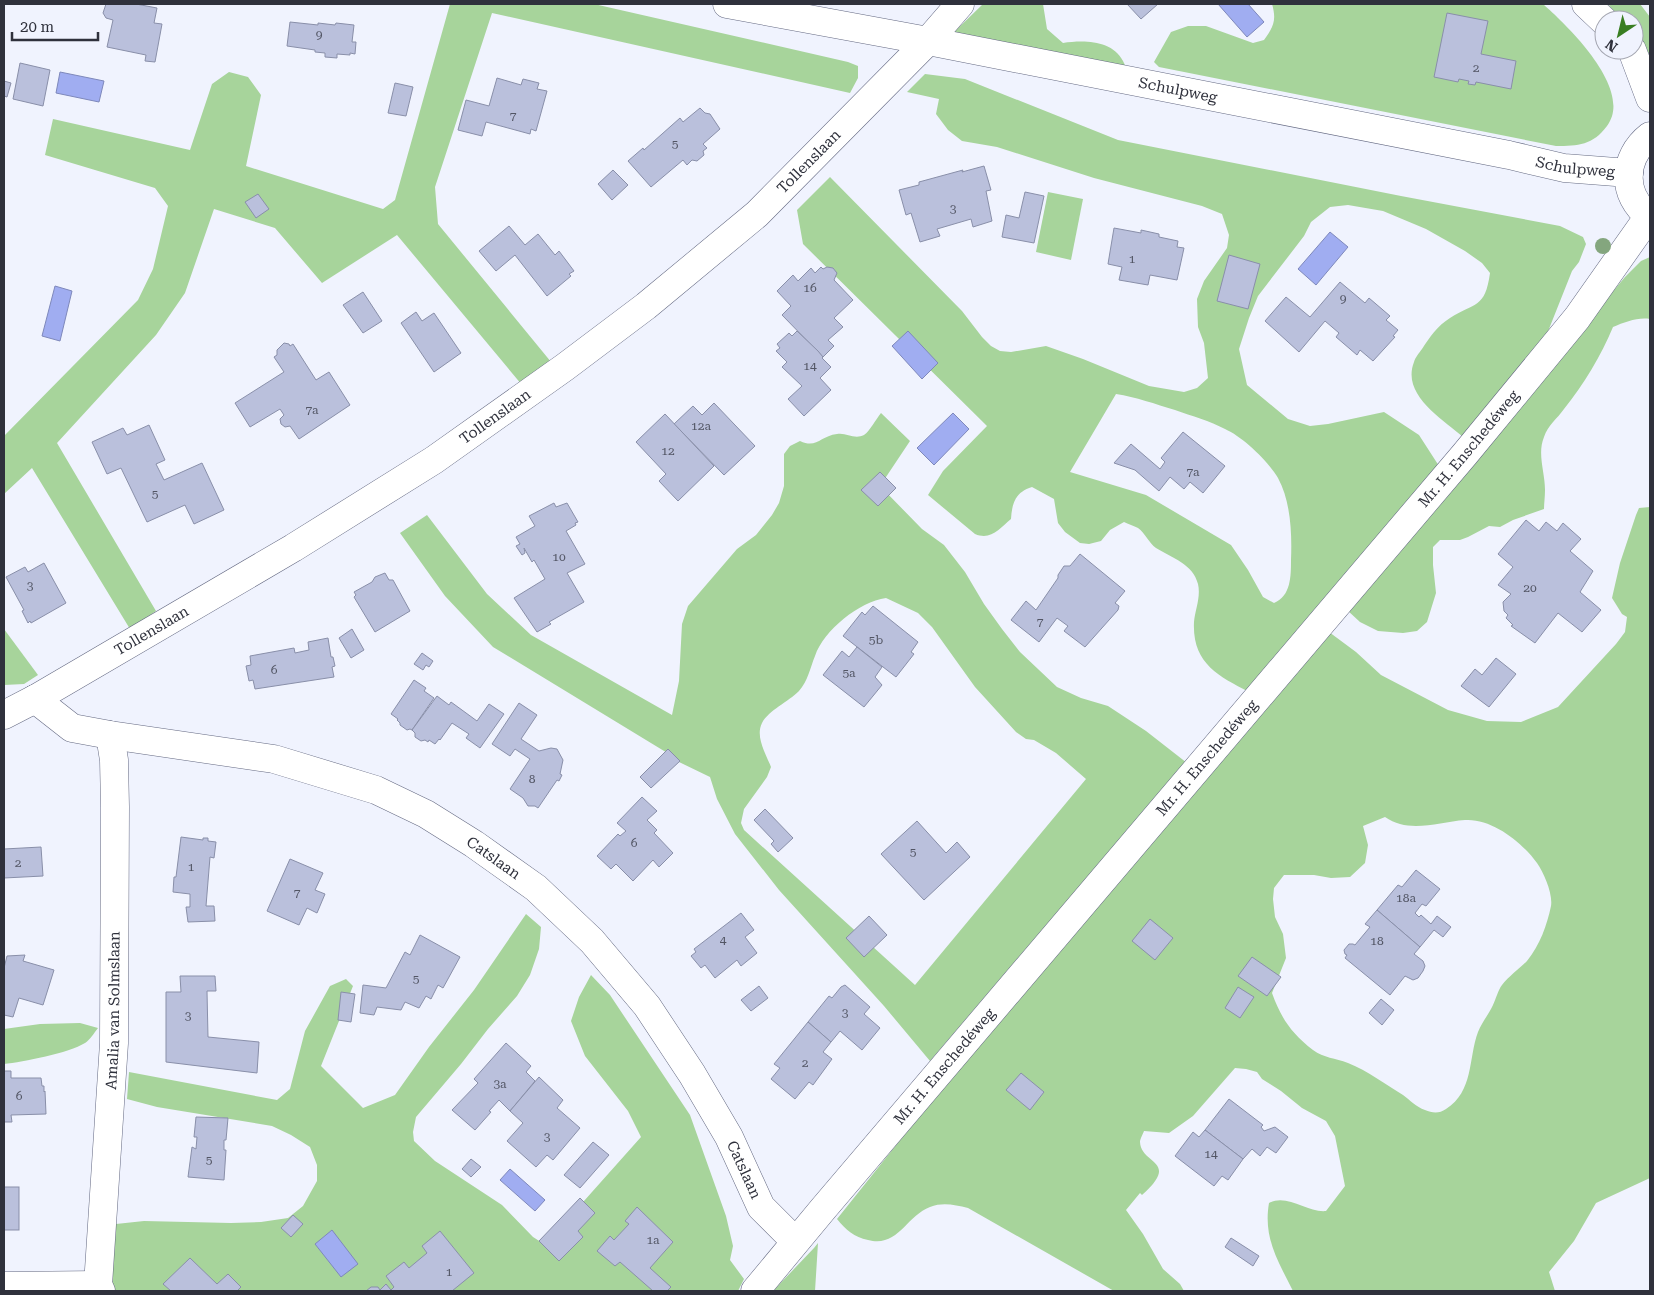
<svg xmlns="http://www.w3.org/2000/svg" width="1654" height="1295" viewBox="0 0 1654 1295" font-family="'Roboto Serif',serif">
<rect width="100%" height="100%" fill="#f0f3fe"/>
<g fill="#a7d49b" fill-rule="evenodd">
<path d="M450,4H594L848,62L858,66V78L850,93L492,13L435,187L438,224L556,368L527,391L397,235L322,283L275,228L214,209L185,293L156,335L57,443L156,611L130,629L32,468L4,494V436L138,300L153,269L168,206L155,188L45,155L53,119L190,150L212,84L229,72L248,77L261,95L246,166L383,209L395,200Z"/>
<path d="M983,4H1043L1047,29L1063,43C1084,40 1112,40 1123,61C1128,69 1126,83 1127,92L949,37Z"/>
<path d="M1272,4H1543C1569,27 1634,90 1607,126C1593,145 1578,146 1556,146L1159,67L1154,62L1171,32L1188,26H1206L1253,43L1264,40C1273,27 1277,21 1272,4Z"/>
<path d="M1608,4H1640L1650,17V55L1634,35V20H1621Z"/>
<path d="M925,74L965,79L1118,140L1401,196L1560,226L1583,237L1586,244L1579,262L1572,271L1545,339L1463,437C1443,419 1401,395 1414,362C1415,358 1419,353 1422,349C1430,337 1437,326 1450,318C1475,302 1485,309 1490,273L1482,263L1465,251L1426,229L1383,211L1348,205L1330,207L1311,222L1304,236L1258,296L1249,318L1239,349L1247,385L1288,419L1310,426L1328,424L1384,412L1419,435L1439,466L1249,692C1218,676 1192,663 1194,622C1195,610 1201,597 1198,584C1193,564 1172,558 1156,548C1149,543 1145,533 1138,528C1134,526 1128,524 1124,522L1110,530L1101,541L1089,544L1080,543L1065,532L1058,523L1054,499L1032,487C1016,492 1012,502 1011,519C1000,528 991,541 975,534L928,495L943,471L987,426L803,244L797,210L830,177L962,311L982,337L991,346L1000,351L1011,352L1046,346L1083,359L1149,386L1184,392L1197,388L1208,378L1204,343L1198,327L1197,299L1204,281L1227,248L1229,235L1222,214L1202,206L1094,178L997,147L962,141L948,130L936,114L939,99L907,92ZM1116,394C1136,397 1155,404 1175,410C1192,416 1210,421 1225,429C1243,437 1268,461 1278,478C1291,502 1292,534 1291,560C1291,576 1291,596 1274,603L1263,597L1248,570L1231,545L1146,495L1070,472Z"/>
<path d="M1048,192L1083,199L1071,260L1036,252Z"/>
<path d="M1650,257V319C1638,317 1625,322 1613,327C1601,356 1584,384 1564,409C1557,419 1548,425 1544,437C1537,454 1545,472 1545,490C1545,497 1544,503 1544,509L1513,520L1500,527L1489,526L1468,537L1460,540H1440L1433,547V565L1436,593L1427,622L1417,631L1403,633L1378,631L1360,622L1347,610L1625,277L1641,261Z"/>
<path d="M881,413L910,441L880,486L922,529L944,545L965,572L984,604L1002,629L1020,652L1057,687L1081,698L1108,706L1146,731L1187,763L1053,917L930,1061L884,1006L779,890L735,834L717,799L710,777L679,762L669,754L493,647L445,596L400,533L427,515L487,594L531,635L672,715L679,681L682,624L688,606L737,549L756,535L772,515L779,503L784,486V454L790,446L800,441C817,449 820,436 837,434C846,432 854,440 864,435C870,431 876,419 881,413ZM886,598L918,613L932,627L975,687L1016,732L1026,739L1034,740L1056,753L1086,779L915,985L744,830L741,823L744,809L767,777L771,767C766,754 755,737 762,723C769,710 788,702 799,691C808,681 810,668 815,656C824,630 859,602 886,598Z"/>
<path d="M1650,507V1178L1596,1203L1574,1241L1549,1272L1555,1291H1293C1278,1261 1263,1238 1269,1203C1287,1193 1308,1213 1326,1211L1345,1186L1335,1136L1326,1121L1302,1108L1281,1091L1262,1079L1257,1072L1246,1069L1235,1068L1193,1116L1169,1133L1144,1131C1143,1134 1140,1139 1140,1142C1141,1165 1181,1160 1142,1195L1140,1193L1126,1210L1143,1234L1163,1269L1180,1284L1184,1291H1114L968,1208C955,1205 943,1202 930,1207C906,1216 898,1248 868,1240C854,1237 846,1230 837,1219L985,1034L1329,632L1356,652L1381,675L1448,710L1487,721L1521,722L1558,707L1616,644L1625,632L1627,617L1622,614L1612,598L1620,563L1636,515L1639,508ZM1385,817C1409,834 1438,822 1465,820C1492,818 1523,843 1537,863C1544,873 1553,894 1551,906C1547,925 1540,945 1527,961C1519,969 1509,976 1502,985C1498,990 1496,999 1493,1005C1489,1014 1482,1022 1478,1032C1468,1059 1474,1091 1446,1109C1439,1114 1432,1113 1425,1110C1416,1107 1410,1100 1403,1095C1385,1084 1368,1071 1348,1063C1335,1058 1324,1058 1313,1050C1291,1033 1281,1018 1272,993L1286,958L1283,934L1275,917L1273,899L1274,888L1284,875H1314L1331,878L1350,877L1365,863L1368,845L1363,826Z"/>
<path d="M4,629L38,675L24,684L4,685Z"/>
<path d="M526,914L541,927L539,949L530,975L517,996L488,1029L461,1064L416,1117L413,1132L414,1141L435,1161L502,1205L533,1237L544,1244L551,1238L641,1137L628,1111L585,1056L571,1021L579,997L591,975L610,995L690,1115L726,1216L733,1246L730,1260L744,1279L738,1291H111L116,1224L144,1221L231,1223L261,1222L288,1218L303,1206L317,1181V1165L310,1147L291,1135L272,1126L157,1107L127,1099L129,1072L277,1100L290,1089L305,1031L330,986L346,979L353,986L321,1066L363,1108L395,1095L429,1047L474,990Z"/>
<path d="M80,1023L98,1028C94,1033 90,1040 85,1043C69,1053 23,1062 4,1064V1029L40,1024Z"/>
<path d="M818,1243L815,1291H773L814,1248Z"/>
</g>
<g fill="#a0adf1" stroke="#7e88bb">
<path d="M1218,4H1248L1264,22L1247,37Z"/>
<path d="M60,72L104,81L99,102L56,93Z"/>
<path d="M1330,232L1348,247L1316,285L1298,269Z"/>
<path d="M55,286L72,291L60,341L42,336Z"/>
<path d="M908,331L938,363L922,379L892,346Z"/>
<path d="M953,413L969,429L934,465L917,448Z"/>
<path d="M510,1169L545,1200L535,1211L500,1180Z"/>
<path d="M332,1230L358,1264L341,1277L315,1244Z"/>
</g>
<g fill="#bac0dc" stroke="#898fa9">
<path d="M106,4H136L157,8L154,23L162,24L155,62L145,61L146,55L107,47L113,20L106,18L103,13Z"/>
<path d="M1127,4H1158L1141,19Z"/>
<path d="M1447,13L1488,21L1481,54L1516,61L1511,89L1476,82L1475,85L1468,84L1469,81L1459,79L1458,82L1434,77Z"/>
<path d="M290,22L318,25V23L335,25L336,23L354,25L352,42H356L355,54L350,53V55L337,54V58L325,57V53L315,52V50L287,46Z"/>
<path d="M20,63L50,70L43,106L13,99Z"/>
<path d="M497,78L521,85L523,79L539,83L537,89L547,91L536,131L531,129L530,134L486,122L482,136L458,130L466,100L489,106Z"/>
<path d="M4,81L11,83L7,97L4,96Z"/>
<path d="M395,83L413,87L406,116L388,113Z"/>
<path d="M700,108L705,113L710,114L720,129L703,144L707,148L703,151L704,155L697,161L692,160L687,165L683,160L651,187L628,161L643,148L644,150L680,118L683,122Z"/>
<path d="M984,166L991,190L986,191L992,221L973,227L971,219L937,229L940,236L920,242L911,213L906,215L899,190L919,185V182L963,170L962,172Z"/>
<path d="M613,170L628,185L612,200L598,184Z"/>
<path d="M1025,192L1044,196L1034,243L1002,237L1006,215L1019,218Z"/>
<path d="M258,194L269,209L256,218L245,202Z"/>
<path d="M509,226L525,245L538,234L555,255L559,251L574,271L569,274L571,276L547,296L515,255L496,271L479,251Z"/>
<path d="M1114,228L1141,233V230L1159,234V237L1178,241L1177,247L1184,248L1177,280L1150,275L1148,285L1119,280L1122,267L1108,264Z"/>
<path d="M1229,255L1260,264L1248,309L1217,301Z"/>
<path d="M821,267L823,269L827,267L833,268L837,273L834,280L853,300L834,318L843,327L828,340L834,346L823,357L782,315L791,306L777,291L793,275L798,281L811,268L815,273Z"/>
<path d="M1340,282L1365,303L1369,298L1390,316L1386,320L1398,330L1393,336L1395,337L1373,361L1360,350L1357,355L1336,337L1339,333L1325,321L1299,352L1265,321L1286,297L1310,317Z"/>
<path d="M363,292L382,321L363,333L343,305Z"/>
<path d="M416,312L422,321L434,313L461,353L434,372L401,323Z"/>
<path d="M797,331L818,351L823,357L822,358L831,367L820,378L831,390L804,416L788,399L802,386L782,367L787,362L776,351L780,348L777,344L789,333L792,336Z"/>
<path d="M284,343L289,344L290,346L293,344L316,380L329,372L350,405L299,439L290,426L285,427L281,424L280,419L284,415L280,409L250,427L235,403L284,372L274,357L277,355V350Z"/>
<path d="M714,403L755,446L724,475L674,424L693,406L702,415Z"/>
<path d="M665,414L714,466L678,501L659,481L666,474L636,442Z"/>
<path d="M149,425L165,460L156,464L164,480L202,463L224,510L194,524L185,505L147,522L121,468L107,474L92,442L123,428L127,435Z"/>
<path d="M1183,432L1225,466L1203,493L1190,482L1184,489L1170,477L1159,491L1135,470L1114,463L1131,444L1160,469L1165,462L1161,458Z"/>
<path d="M880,472L896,488L878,506L861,490Z"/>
<path d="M554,503L556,507L567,503L578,522L575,523L576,525L566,531L585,564L567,573L584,602L549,622L551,624L537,632L514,598L545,579L534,560L532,562L524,548L525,553L522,555L516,546L520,544L516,537L535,526L529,516Z"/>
<path d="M1526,520L1539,531L1546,522L1557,531L1563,523L1581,539L1570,551L1593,571L1580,592L1601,610L1582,632L1558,613L1535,643L1511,626L1513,625L1506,618L1508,615L1504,611L1503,602L1511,594L1498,585L1513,567L1498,554Z"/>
<path d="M1080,554L1125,591L1115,603L1119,606L1118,610L1085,647L1064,631L1068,626L1057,618L1039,642L1011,620L1026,601L1036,610L1058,578V575L1064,566H1070Z"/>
<path d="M44,563L66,603L31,623L30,621L28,623L22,611L24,610L6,577L25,567L28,572Z"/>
<path d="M385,573L389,580H393L410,611L375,632L354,597L356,595L354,592L372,582L375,577Z"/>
<path d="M873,606L918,642L911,652L914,654L896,677L843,636L862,612L865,615Z"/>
<path d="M352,629L364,650L351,658L339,638Z"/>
<path d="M328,638L331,657H333L335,666L332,667L334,677L255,689L253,680L249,681L246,666L251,665L250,656L294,648L295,653L309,650L308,642Z"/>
<path d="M857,647L882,667L875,677L882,685L864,707L823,675L842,651L849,657Z"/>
<path d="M422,653L433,661L429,667L426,665L423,670L414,664Z"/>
<path d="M1496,658L1516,674L1489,707L1461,686L1475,669L1482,675Z"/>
<path d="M414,680L426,688L424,691L434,698L412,730L410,729L407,730L400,725V723L397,720L398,719L391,714Z"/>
<path d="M437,696L449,705L451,702L477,721L489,704L504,714L480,748L466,738L469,734L452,723L440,740L439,739L435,744L429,740L428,742L425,740L421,741L415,737V733L412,730Z"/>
<path d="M519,703L537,715L521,739L539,751L551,748L557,749L563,760L560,774L562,775L559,781L557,780L538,808L535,806H528L523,798L510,789L530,759L515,749L510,756L492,744Z"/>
<path d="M668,749L680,761L651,788L640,777Z"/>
<path d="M642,797L657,811L647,820L657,830L654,833L673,853L659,867L653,860L633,881L616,864L611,869L597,856L618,834L620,836L626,831L617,823Z"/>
<path d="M765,809L793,838L778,852L771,844L774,841L754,820Z"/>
<path d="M917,821L946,853L957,842L970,857L924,900L881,854Z"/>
<path d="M181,837L203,840V838H208V841L216,842L214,858L210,857L206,906H214L215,921L188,922L186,907H190V894L173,892L174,877H176Z"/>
<path d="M41,847L43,876L4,878V849Z"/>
<path d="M290,859L323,873L315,890L325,894L317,913L307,908L299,925L267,911Z"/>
<path d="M1416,870L1440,889L1426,906L1422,904L1415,913L1419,917L1421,915L1431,924L1437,916L1451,927L1443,937L1434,930L1420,947L1377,910L1398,885L1402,887Z"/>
<path d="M1377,910L1420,947L1414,954L1423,961L1425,966L1423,971L1418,978L1413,980L1405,976L1390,995L1345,958L1347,955L1345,954L1344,950L1349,944H1353L1355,945L1370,927L1365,924Z"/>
<path d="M741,913L754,930L745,937L757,953L741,966L737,960L715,978L705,965L701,968L691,956L696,952L694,949Z"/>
<path d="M869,916L887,935L864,957L846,938Z"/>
<path d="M1150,919L1173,938L1155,960L1132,941Z"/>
<path d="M420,935L460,957L443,988L438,985L431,999L426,996L419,1008L405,1002L401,1010L377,1007L374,1015L360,1013L363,985L386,988L405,952L410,955Z"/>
<path d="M25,955L23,961L54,970L43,1005L19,998L13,1017L4,1015V968L7,956Z"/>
<path d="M1252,957L1281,977L1267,996L1238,976Z"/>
<path d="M180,976H215L216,991H207L208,1037L259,1042L257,1073L166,1062V992H181Z"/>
<path d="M845,985L870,1007L864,1014L880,1028L862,1050L840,1031L831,1042L808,1022L829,996L832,998L841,987Z"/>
<path d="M759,986L768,998L751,1011L741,1000Z"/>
<path d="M1238,987L1254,997L1240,1018L1225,1008Z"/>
<path d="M341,992L355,994L351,1022L338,1020Z"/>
<path d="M1381,999L1394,1010L1382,1025L1369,1013Z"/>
<path d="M808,1022L831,1042L823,1052L832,1059L813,1085L809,1082L795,1099L771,1079L780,1068L774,1064Z"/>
<path d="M506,1043L531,1066L526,1072L535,1081L510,1111L499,1100L489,1111L491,1112L475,1130L452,1110L478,1083L474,1079Z"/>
<path d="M4,1071H11V1078H41L42,1086H44V1092L45,1091L46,1114L11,1115L12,1122H4Z"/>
<path d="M1021,1073L1044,1092L1030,1110L1006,1090Z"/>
<path d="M539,1077L563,1100L557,1108L580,1128L553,1160L547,1155L536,1167L507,1141L523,1123L510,1111Z"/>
<path d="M1229,1099L1263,1125L1261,1127L1264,1131L1275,1127L1288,1137L1276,1153L1267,1147L1260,1156L1252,1149L1243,1159L1205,1130Z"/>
<path d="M196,1117L228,1118L226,1140H224V1150H226L224,1180L188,1177L192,1147L196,1149L197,1137H194Z"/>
<path d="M1205,1130L1243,1159L1228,1180L1222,1176L1214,1186L1175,1156L1193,1132L1199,1137Z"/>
<path d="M593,1142L609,1155L580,1188L564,1175Z"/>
<path d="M471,1159L481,1167L471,1177L462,1169Z"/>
<rect x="4" y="1187" width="15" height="43"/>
<path d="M580,1198L595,1213L578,1231L583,1237L559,1261L539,1241Z"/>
<path d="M637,1207L673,1242L650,1268L671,1287L667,1291H653L620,1262L615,1266L597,1251L610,1236L614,1240L629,1224L625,1221Z"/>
<path d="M293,1215L303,1224L291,1237L281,1228Z"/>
<path d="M440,1231L474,1273L452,1291H366L371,1287H378L380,1290L386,1284L391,1290L394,1287L386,1276L404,1262L409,1268L427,1253L422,1246Z"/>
<path d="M1231,1238L1259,1256L1253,1266L1225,1247Z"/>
<path d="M190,1258L217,1284L228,1274L241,1287L237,1291H171L163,1284Z"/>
</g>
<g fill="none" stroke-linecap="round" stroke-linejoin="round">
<defs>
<g id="minor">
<path id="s1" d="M727,4L928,41L1509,155L1564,168L1629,173"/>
<path d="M1586,4L1604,21"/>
<path d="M1632,50L1650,98"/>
<path d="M1650,136C1622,158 1621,195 1650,217"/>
<path id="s2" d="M35,699L72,728L110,735L274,759L376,790L426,814L474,844L536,888L592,941L647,1006L692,1074L729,1137L761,1207L795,1241"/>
<path id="s3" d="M4,715L35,699L293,548L434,460L565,367L646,306L757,214L928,41L960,4"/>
<path id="s4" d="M98,1285L114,1043L115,807L114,760L110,735"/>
<path d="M4,1286L98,1285L101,1291"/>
<path id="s5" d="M755,1291L823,1209L1465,454L1577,318L1649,216"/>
</g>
</defs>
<use href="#minor" stroke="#646982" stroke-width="29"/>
<use href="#minor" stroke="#fff" stroke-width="28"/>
</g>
<circle fill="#84a67e" cx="1603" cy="246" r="8"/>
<g text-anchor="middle" stroke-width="4" stroke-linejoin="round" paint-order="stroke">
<g font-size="12" fill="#525564">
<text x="319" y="39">9</text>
<text x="1476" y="72">2</text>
<text x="513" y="120">7</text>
<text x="675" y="148">5</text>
<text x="953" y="213">3</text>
<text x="1132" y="263">1</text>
<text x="810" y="292">16</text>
<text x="1343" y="303">9</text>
<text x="810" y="370">14</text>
<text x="312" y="414">7a</text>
<text x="701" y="430">12a</text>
<text x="668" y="455">12</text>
<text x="1193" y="476">7a</text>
<text x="155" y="498">5</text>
<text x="559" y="561">10</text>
<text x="30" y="590">3</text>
<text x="1530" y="592">20</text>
<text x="1040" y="626">7</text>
<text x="876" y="644">5b</text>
<text x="274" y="674">6</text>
<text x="849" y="677">5a</text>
<text x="532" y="783">8</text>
<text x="634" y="847">6</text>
<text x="913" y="856">5</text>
<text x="18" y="867">2</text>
<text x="191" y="871">1</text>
<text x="297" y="897">7</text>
<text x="1406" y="902">18a</text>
<text x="723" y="944">4</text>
<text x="1377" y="945">18</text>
<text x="416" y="983">5</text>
<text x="845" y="1017">3</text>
<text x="188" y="1020">3</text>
<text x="805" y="1067">2</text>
<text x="500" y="1088">3a</text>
<text x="19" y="1100">6</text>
<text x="547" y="1141">3</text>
<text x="1211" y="1158">14</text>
<text x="209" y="1164">5</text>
<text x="653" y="1244">1a</text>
<text x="449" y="1276">1</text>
</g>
<g font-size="15" fill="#2f313c" stroke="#f0f3fe">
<text dy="5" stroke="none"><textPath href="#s1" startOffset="459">Schulpweg</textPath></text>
<text dy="5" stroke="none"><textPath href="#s3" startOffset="980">Tollenslaan</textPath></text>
<text dy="5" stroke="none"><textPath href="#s1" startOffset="864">Schulpweg</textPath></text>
<text dy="5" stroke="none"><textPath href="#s3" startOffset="575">Tollenslaan</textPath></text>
<text dy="5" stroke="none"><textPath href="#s5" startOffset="1104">Mr. H. Enschedéweg</textPath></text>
<text dy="5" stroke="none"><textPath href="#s3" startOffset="170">Tollenslaan</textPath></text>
<text dy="5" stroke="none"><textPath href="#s5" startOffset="699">Mr. H. Enschedéweg</textPath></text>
<text dy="5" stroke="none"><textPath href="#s2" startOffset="494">Catslaan</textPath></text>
<text dy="5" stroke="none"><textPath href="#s4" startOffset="275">Amalia van Solmslaan</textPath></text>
<text dy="5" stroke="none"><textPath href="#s5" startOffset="294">Mr. H. Enschedéweg</textPath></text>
<text dy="5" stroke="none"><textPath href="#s2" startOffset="899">Catslaan</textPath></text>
</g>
</g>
<rect width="1654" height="1295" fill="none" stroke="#2f313c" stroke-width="10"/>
<g transform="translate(1619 35) rotate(215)"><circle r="24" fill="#f0f3fe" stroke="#a3a5b0"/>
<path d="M0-4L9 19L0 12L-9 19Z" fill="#397e22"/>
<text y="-8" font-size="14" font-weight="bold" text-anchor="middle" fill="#2f313c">N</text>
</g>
<path d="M12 32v8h86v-8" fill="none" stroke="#2f313c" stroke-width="2.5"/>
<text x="20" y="32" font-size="15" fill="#2f313c" stroke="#f0f3fe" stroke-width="4" paint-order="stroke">20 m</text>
</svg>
